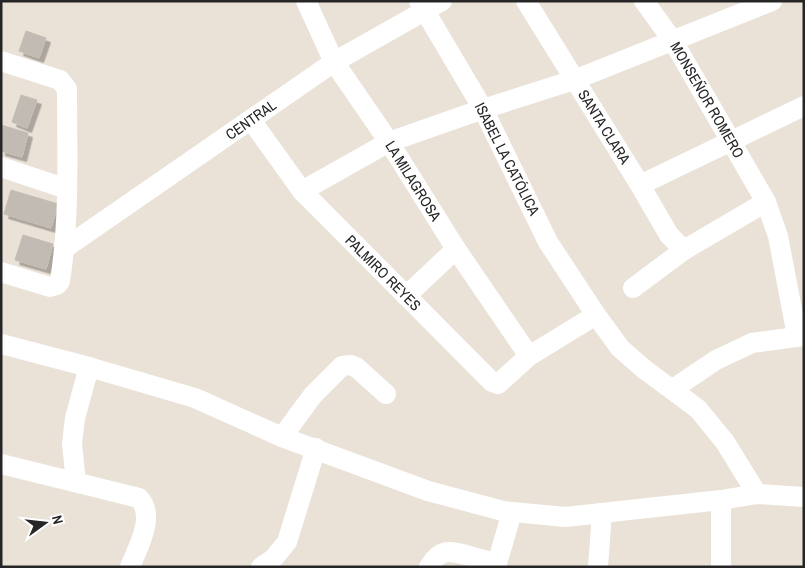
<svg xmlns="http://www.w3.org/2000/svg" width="805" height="568" viewBox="0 0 805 568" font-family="'Archivo Narrow',sans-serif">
<defs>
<filter id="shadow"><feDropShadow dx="4.5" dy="4.5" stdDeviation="0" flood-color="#0004"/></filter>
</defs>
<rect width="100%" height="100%" fill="#eae1d7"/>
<g fill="#c1bbb4" stroke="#c4bdb2" filter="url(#shadow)">
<path d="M26,31L46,38L39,58L19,51Z"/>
<path d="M21,95L37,100L27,128L12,122Z"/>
<path d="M1,125L28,133L22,157L1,151Z"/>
<path d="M11,190L58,204L51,228L4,214Z"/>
<path d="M23,235L53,244L46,269L15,260Z"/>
</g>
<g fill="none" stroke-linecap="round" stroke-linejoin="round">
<g stroke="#fff" stroke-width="20">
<path d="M306,1L334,62L389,142L456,249L529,356"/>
<path d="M419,1L483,109L548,242L596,315L620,348L644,369L698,409L725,442L757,494"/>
<path d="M526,1L640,185L669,235L684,250"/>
<path d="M644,1L673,41L766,202L778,236L797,336"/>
<path d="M1,61L60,80L67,89C67,153 70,217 60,281L57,285L50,287L1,272"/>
<path d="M251,120L302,191L492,382L498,384L529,356L596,315"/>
<path d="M1,167L67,189"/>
<path d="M640,185L804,106"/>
<path d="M302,191L389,142L483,109L574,80L772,1"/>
<path d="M65,248L334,62L442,1"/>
<path d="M633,288L684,250L766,202"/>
<path d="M406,296L456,249"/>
<path d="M1,344L89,367L195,398L282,437L428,491L503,511L565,517L721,500L757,494L804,497"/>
<path d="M673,389L716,360L752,343L804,336"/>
<path d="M282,437L313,395L342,366L351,365L356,367L386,394"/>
<path d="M1,464L139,498C156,516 138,547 130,567"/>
<path d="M76,482L72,444L75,418L89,367"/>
<path d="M261,567L273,559L287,542L316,448"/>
<path d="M429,567C441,547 450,551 470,556C479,559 488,561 497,564"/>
<path d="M496,567L512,512"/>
<path d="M598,567L602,513"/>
<path d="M721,567V500"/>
</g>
</g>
<g text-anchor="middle" stroke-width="4" stroke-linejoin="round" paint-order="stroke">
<g font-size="15" fill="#262626" stroke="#fff">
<text transform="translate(707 100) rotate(60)" y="5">MONSEÑOR ROMERO</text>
<text transform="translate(251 120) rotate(-35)" y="5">CENTRAL</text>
<text transform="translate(604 127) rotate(58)" y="5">SANTA CLARA</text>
<text transform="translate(507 159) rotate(63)" y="5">ISABEL LA CATÓLICA</text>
<text transform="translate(413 181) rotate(58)" y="5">LA MILAGROSA</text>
<text transform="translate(383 273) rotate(45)" y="5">PALMIRO REYES</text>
</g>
</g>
<rect width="805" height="568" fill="none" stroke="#262626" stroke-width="5"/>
<g transform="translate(45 523) rotate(75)" stroke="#ffffff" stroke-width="4" paint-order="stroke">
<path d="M0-4L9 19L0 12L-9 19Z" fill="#262626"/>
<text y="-8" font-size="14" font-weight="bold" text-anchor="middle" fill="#262626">N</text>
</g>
</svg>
